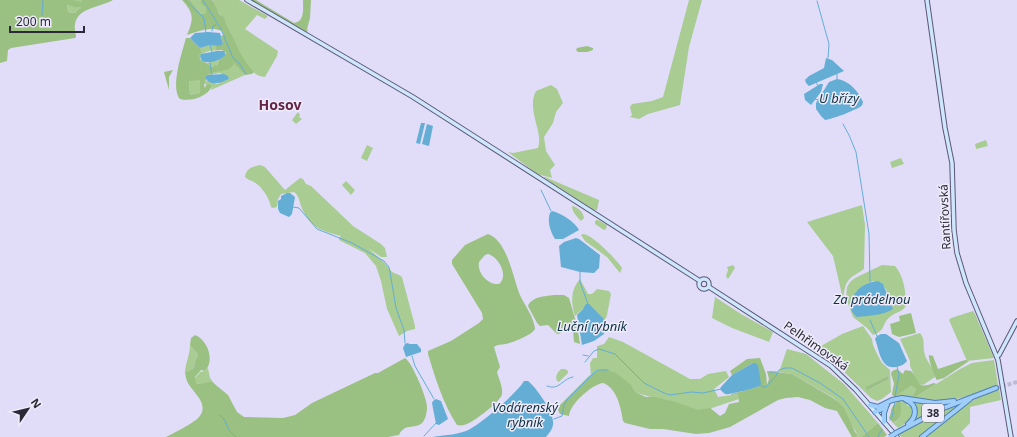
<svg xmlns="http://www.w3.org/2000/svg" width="1017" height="437" viewBox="0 0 1017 437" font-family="'Noto Sans',sans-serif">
<rect width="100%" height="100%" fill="#e1ddf9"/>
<g fill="#a8cc92" fill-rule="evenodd">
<path d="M65,0H104L75,13L68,12L67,4Z"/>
<path d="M190,0H201V4L206,8V13L201,14Z"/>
<path d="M213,0H239L268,16L265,19L257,15L245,29L278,51L277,56L265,77C245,75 237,46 230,31C225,20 218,12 212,2Z"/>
<path d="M689,0H702L689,47L680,105L648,114L639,119L630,117L632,115L630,107L632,104L652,101L663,97Z"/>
<path d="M210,45H216V50L224,51C216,50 205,50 200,56L201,60L207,63L219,60L216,66L212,67L199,60V55L202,53L200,48Z"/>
<path d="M234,63H235L245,75L211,90L212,86L204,84L207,80L217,84L229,79L220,73L209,75V74Z"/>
<path d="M189,80H200V93L190,95Z"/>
<path d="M551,85L557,89L563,103L556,112L553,123L544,137L546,151L555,165L550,170L552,178L537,174L508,152L513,153L538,148C544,133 526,109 536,91Z"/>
<path d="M298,112L300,115L299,117L302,119L296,124L292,120Z"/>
<path d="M986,140L988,146L976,149L975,144Z"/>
<path d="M367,145L373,148L367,161L361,158Z"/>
<path d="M901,158L904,164L892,168L890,162Z"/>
<path d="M260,165L265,167L285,190L300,178L303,179L306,184L311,186L353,226L381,244L385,248L387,257H381L368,248L385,263L392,272L399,275L402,277L415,326V329L407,331L399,336L387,309L381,281L376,266L365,253L339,240V238L341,236C320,230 310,228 301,206C299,200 299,196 294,192L281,194L278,199L277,207L273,208L271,207C269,197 262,187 254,182C250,180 248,180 245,177C246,168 253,167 260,165Z"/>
<path d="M543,177H545L599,200L597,210H594Z"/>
<path d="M346,181L355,190L351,195L342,185Z"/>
<path d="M862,205L865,225L864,269C847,280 846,279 843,299L833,256L807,222Z"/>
<path d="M572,206C578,207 583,212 584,218L581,221C577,217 572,212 572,206Z"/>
<path d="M596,220H598L607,225L606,229L604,230L595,224V222Z"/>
<path d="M583,234C592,234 617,260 622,268L620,273L607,257L585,241L581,235Z"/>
<path d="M733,265L735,268L728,279L726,276L728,270L727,267Z"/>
<path d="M882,265L895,266C904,276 906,293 906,306C901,313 895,312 890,317C881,324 887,330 873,335L867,328L853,317L846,298L847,287L850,282L855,278ZM873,281C887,280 888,298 893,308L856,292L866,284Z"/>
<path d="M580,279L588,294H592L597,289L609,291L611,294L607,315L605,320L588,304L575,316C571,303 570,290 580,279Z"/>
<path d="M715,297L741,314L773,332L769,342L732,328L712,318Z"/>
<path d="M973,311L975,314L994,358L967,361L949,320L951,318Z"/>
<path d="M863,326L872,339L873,345L878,356L882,363L890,370L891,392L882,399L877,401L871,398L834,362L816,349L842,334ZM888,376L889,379L868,390L867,386Z"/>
<path d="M920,333C925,339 923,344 924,351C925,361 934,367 935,377L923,385L919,384L916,379L910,366V361L900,339Z"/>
<path d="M609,337L623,342L690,379H700L708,374L726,371L729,377L714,389L718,397L738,394L739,399L712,408L706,414L634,392L591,377L590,363L593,358H597V346L604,344Z"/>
<path d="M190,345L197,353L198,356L195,361L194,368L186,372L185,376C184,366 190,356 190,345Z"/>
<path d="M787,349L806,354L844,384L878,423L861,437H856L858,435L834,398L792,374L779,372Z"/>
<path d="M994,360L998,385C981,391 959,401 941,401C926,402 911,396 895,397L911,386L916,389L914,394L917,396L960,369L972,363Z"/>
<path d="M208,368L210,378L216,386L211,381L200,384L196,383C193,377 197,377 200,372L205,371Z"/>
<path d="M561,369H565L568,371V373L559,382L557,381C555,376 557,373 561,369Z"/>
<path d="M999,388L1001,400L970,407V423L961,432L965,437H927C952,415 967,400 999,388Z"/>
<path d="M899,401L908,402L907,405L908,406L910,404L914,411L911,420L898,428L893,423L896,422L899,418Z"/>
<path d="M913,401L935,405H946L915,420L917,409Z"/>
<path d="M964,401L920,437H901L899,434L933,415Z"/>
</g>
<g fill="#9ac082" fill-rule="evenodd">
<path d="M0,0H72L81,2L82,0H113C102,7 78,7 75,24C74,28 76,33 76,37L75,38L11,48L8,50L7,61L0,63ZM67,4L75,7H82L75,13L68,12Z"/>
<path d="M182,0H190L201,14L206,13V8L201,4V0H212L220,15L224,17C225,23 228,26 230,31C238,48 241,58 254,72L252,74L245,75L234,63C229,74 216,69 208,75L204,85L205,88L206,85L209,84L212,86C207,97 191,102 180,99C170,88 182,52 186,38H190L200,48L202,53L199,55L200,60L212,67L217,65L219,60L226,55V53L222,50H216V45L220,46L223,43L221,36L224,35L222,31C211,26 198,31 187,35C194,19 194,13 182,0ZM200,80V93L190,95L189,81Z"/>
<path d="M250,0H256L294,23C305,22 303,8 303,0H311L310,18L307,29L308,31L306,32Z"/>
<path d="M587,46L593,48V50L587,52H578L576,50L577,48Z"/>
<path d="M173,70L169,77V90L164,72Z"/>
<path d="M488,234C508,241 513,279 520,295C525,306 534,317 535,329C532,335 514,342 506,344C501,345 498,344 494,347L500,367L497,372C499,379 503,387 502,394C501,401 476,420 469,423C465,425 462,426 457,425C443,404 435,377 428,354V351L451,341L479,323L483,319L482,313L452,264V260L465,245ZM488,254C499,257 509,276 499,284C488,285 477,273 479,262L485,255Z"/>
<path d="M554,295H564L569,298L577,325L580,344L574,342L573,331L570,328C564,328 563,334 557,334L548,325L540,326L537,323L528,306C531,297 545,296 554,295Z"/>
<path d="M911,313L916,333L899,337L892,334L890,324L900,321L899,316Z"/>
<path d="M195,335C208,340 215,361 205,371L201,370L195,377L196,383L199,384L211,381L228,395L237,412L244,417L283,418L295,415L312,403L375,373H378L405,358C412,362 427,398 427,407C427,411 426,418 423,422C417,430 405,422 399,435L388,437H166C174,433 194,423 199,417C213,400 182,388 186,372L194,368L195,361L198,356L197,353L190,345L191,338Z"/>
<path d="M929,355L933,356L938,369L965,360L969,361L944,378L937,380C935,378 928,359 929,355Z"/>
<path d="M760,358L766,374L767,385L769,379L767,371L792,374L833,398L844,408L855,432L858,435L856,437H852L837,411L825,408L810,400L798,397L786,398L778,400L730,427L709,433L696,434L663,429H650L625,423L623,421C621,408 617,388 603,383C591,385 570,404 569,416L560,414L558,410L560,405L589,376L595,372L604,369L616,373L631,385L635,392L646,397H655L675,402L698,410L710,408L720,416L725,413L729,404L739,402L738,394L731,395V394L748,390L760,386L753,363L732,375L730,371L747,359Z"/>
<path d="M897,369L903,374L905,370L911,371C921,381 915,390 934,383L936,384L917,396H913L916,389L911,386L895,397L893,396L892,394L894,383L891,374L892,371Z"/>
<path d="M888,376L889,379L868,390H867L866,387L867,386Z"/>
<path d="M899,401C903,409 901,420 893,423L889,418C893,409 889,407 899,401Z"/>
<path d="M878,423L887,435L884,437H861Z"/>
</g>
<g fill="#64add5">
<path d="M208,32L220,33L223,44L220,46L210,45L200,48L190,38L195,33Z"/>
<path d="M217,51H224L226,55C219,61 210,64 202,61L200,56L201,54Z"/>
<path d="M826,58L832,60L844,71L809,86L806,83L805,80L809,76L824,68Z"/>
<path d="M224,74L228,76L229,79C221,83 210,87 205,77L208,75Z"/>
<path d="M837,79C850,81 858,91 863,102C862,105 863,105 860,107C853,111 833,119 825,120L821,116L816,109V103L829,82Z"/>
<path d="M820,84H823L821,92L811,105L805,100L804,94Z"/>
<path d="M421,123H425L420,144L416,143Z"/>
<path d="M427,124L433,126L429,146L422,144Z"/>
<path d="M287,193H290L295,197L292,214L289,217L280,213L278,209V201L281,199V196Z"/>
<path d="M552,211C561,213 575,222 579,230L563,239H555C550,231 547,221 550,213Z"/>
<path d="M576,238L579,239L600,255L599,268L594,273L580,272L561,267L559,246L564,242Z"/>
<path d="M878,281L883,284L893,309C884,315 868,316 857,317C853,314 851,311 851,306C852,291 864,282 878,281Z"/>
<path d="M586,304H589L607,322L604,334L594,341L582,345L577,315L583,309Z"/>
<path d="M881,334H886L899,343L907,361C904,365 900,366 896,367C880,370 879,348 875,339L877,336Z"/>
<path d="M407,343L410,344H417L421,349V352L406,357L403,348L405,344Z"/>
<path d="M753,363H755L758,365L761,384L760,386L748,390L729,394C725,395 723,393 720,389L721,387L732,375Z"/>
<path d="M524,381H528C536,387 555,414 553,424C553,429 549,433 546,437H433C443,435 456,435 466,431C479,426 518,392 524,381Z"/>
<path d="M436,399L441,401L448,419L439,425L436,424L432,403L433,401Z"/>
</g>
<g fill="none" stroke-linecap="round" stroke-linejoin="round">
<g stroke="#64add5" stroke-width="1">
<path d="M185,0L204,18L206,33"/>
<path d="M203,0L221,29L233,58L239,63L246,74"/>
<path d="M817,1L829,44L828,58"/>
<path d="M42,15L43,0"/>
<path d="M212,31L213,26L216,25"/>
<path d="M210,45L212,52"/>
<path d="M210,63L212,75"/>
<path d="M837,74V79"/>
<path d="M816,82L818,86"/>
<path d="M815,99L818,100"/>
<path d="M843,124L849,135L856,152L869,234L870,282"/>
<path d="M541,190L551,211"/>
<path d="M293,207L299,208L317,229L352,243L384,261L389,267L390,272L396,308L404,330L405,343"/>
<path d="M580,271V282L588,304"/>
<path d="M870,320L877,336"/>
<path d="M583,355L588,356"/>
<path d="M412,356L415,366L434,399"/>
<path d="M585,362L594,351L599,349L615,354L644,383L664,393L670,395L691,392L703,393L721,389"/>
<path d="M770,372H777"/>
<path d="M760,385L762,387H766L776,376L779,370L785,368H792L820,383L843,399L869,437"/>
<path d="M547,386C559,391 562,379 573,377"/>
<path d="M895,397L899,375L897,366"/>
<path d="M220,415L224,419L229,430L236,437"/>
<path d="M554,419L562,416L564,405L567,400L596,371L598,370H608"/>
<path d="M890,420L892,417L895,400"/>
<path d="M424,436L437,422"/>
<path d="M878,437L882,429"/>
</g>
<path stroke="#bdb9d2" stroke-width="4" stroke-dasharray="4 2" stroke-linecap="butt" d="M996,388L1017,382"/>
<defs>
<g id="secondary">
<path d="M247,0L413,97L700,281"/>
<path d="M927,0L945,128L952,163L954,230L957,253L966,283L998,360L1011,437"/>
<circle cx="704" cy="284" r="5"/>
<path d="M709,287L831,366L856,390L897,437"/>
<path d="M997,356L999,355L1017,321"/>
</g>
<g id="primary">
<path d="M906,400C918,405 917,417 908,424"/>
<path d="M870,405L878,407L892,400L902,398L935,403L954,401"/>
<path d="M875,412L880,410L887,405"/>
<path d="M884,422V413L886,407"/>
<path d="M896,433L941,409L996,388"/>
<path d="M922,437L970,399"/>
</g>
</defs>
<use href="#secondary" stroke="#5c5775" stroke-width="5.5"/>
<use href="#primary" stroke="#4e7fb5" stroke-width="6"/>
<use href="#secondary" stroke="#cfe7fd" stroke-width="3.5"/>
<use href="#primary" stroke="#a0cefb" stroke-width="4"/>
<defs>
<path id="primary-bridge" d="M890,437L896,433"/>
</defs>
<use href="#primary-bridge" stroke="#4e7fb5" stroke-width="6" stroke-linecap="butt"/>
<use href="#primary-bridge" stroke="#a0cefb" stroke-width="4"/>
</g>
<g text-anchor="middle" stroke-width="3" stroke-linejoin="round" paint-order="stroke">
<rect fill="#eeecfb" stroke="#666472" stroke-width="1" x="922" y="404" width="22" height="18" rx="3"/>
<g font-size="11" font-weight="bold" fill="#2c2937">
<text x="933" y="417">38</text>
</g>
<g font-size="12" fill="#2c2937" stroke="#eeecfb">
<text transform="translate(945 217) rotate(-93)" y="4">Rantířovská</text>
<text transform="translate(816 346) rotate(35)" y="4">Pelhřimovská</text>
</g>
<g font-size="13" font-style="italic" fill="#113243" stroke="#eeecfb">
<text x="839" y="103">U břízy</text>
<text x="872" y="304">Za prádelnou</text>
<text x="592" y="331">Luční rybník</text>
<text x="525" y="412">Vodárenský<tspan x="525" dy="15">rybník</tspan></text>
</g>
<g font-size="14" font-weight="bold" fill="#642445" stroke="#eeecfb">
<text x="280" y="110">Hosov</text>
</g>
</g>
<g transform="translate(28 409) rotate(55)" stroke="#eeecfb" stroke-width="3" paint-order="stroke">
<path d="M0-3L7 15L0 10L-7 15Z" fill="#2c2937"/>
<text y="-6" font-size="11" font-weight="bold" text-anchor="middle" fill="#2c2937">N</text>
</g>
<path d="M10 26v6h74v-6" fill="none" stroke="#2c2937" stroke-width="2"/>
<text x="16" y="26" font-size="12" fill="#2c2937" stroke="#eeecfb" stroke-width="3" paint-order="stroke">200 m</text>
</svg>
